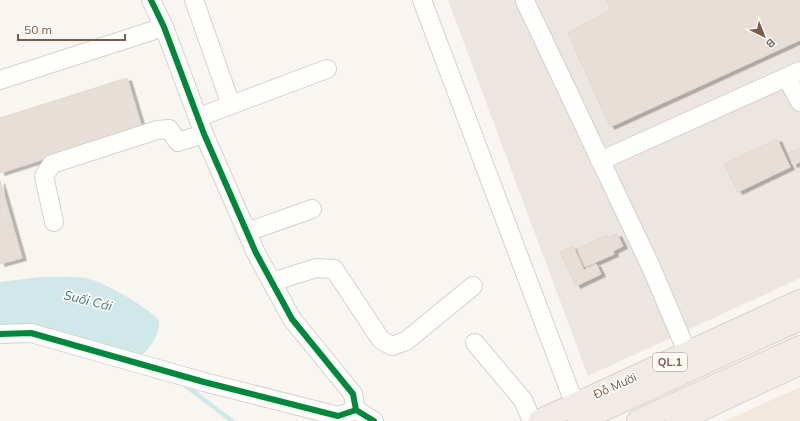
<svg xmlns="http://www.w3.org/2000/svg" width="800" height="421" viewBox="0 0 800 421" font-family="Mulish,sans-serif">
<defs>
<filter id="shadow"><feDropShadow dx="4.5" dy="2.5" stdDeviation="0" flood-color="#0004"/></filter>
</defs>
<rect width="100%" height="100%" fill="#f9f5f0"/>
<path fill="#f2e8de" d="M800,387V421H725Z"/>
<path fill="#ede5e0" d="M448,0H800V278L588,376Z"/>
<path fill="#d0e8ea" d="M41,277C56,277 71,276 85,278C99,279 152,309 159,321C160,334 149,351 139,357L53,329L23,326L0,328V282Z"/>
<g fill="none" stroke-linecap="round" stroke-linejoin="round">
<path stroke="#d0e8ea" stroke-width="4.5" d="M186,386L232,421"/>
</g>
<g fill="#e6ded7" stroke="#e2d8d2" filter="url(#shadow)">
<path d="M606,0H800V40L610,127L568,33L610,10Z"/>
<path d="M127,78L142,128L0,173V118Z"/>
<path d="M777,139L790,167L738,192L724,164Z"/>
<path d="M800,148V162L793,165L788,153Z"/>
<path d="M0,181L22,258L0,264Z"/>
<path d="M617,234L623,246L613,251L614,254L585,267L577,249L607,235L608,238Z"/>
<path d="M573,246L584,270L596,264L601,274L576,286L560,252Z"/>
</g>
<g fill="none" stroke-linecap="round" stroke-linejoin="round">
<defs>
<g id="minor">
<path d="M151,0L164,27L204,134L256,253L292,319L353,394L356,410"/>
<path d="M194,0L231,105"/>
<path d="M422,0L575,405"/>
<path d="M526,0L525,1L651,267L693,366"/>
<path d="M787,78L800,102"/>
<path d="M0,80L164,27"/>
<path d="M199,117L327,69"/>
<path d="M600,161L800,71"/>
<path d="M54,222L44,176L52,164L157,130L169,129L178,142L204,134"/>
<path d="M247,232L312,209"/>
<path d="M272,282L316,268L334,269L381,340L392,346L406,341L473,286"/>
<path d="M0,334L31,333L204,382L338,416L356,410L374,421"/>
<path d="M475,343L523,400L532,421"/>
</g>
<g id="highway">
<path d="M539,421L800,301"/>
<path d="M579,421L800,319"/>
<path d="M638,421L800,347"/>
<path d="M677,421L799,364"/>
</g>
</defs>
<use href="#minor" stroke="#d7d1cb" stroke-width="20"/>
<use href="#highway" stroke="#dad1cc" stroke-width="24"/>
<use href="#minor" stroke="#fefefd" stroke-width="18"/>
<use href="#highway" stroke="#f2eae7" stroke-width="22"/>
<defs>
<g id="cycleway">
<path d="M151,0L164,27L204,134L256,253L292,319L353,394L356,410"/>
<path d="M0,334L31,333L204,382L338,416L356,410L374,421"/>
</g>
</defs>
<use href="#cycleway" stroke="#fffaf3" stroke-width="8"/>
<use href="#cycleway" stroke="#00873e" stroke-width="6"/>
</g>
<g text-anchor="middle" stroke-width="3.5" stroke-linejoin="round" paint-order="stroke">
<rect fill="#fffaf3" stroke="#a28b7f" stroke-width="1" x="653" y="353" width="34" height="18" rx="3"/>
<g font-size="11" font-weight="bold" fill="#7a5c4d">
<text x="670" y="366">QL.1</text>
</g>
<g font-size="12" fill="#7a5c4d" stroke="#fffaf3">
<text transform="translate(615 386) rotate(-24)" y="4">Đỗ Mười</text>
</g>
<g font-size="13" font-style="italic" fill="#437c86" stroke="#fffaf3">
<text transform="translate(88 300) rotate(14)" y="5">Suối Cái</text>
</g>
</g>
<g transform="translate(764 36) rotate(137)" stroke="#fffaf3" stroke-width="3" paint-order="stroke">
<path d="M0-3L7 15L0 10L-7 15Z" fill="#7a5c4d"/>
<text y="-6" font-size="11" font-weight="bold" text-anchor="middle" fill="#7a5c4d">B</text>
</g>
<path d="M18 34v6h107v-6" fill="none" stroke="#7a5c4d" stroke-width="2"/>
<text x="24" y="34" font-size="12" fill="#7a5c4d" stroke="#fffaf3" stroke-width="3" paint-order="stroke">50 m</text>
</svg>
